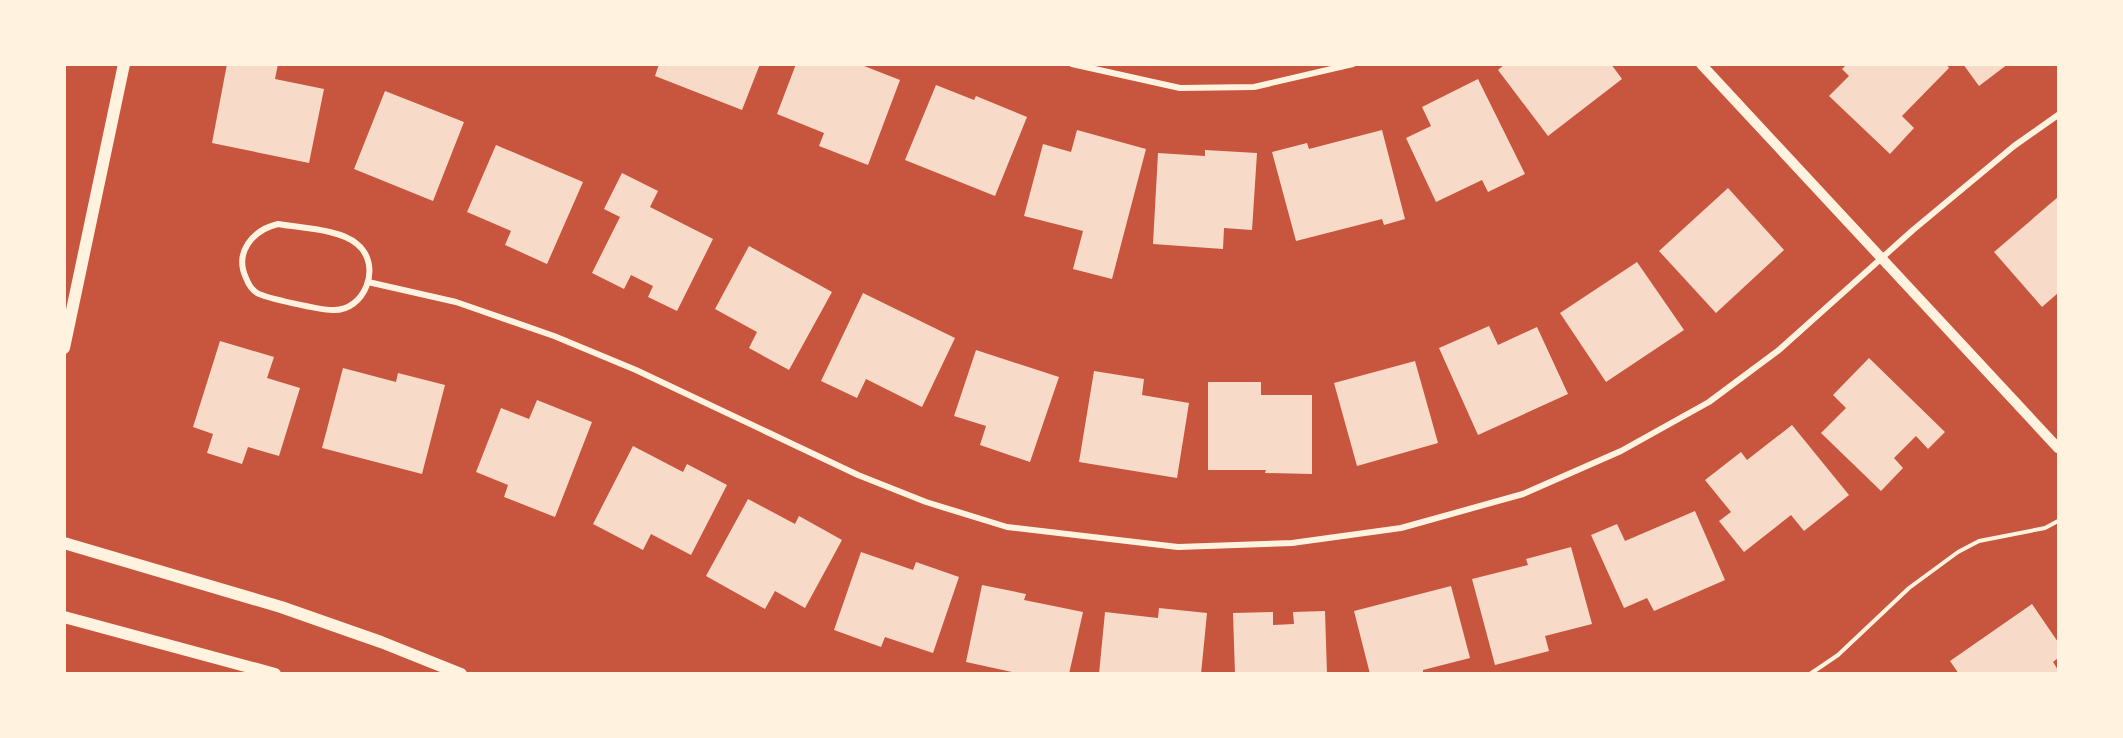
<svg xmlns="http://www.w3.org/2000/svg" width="2123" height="738" viewBox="0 0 2123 738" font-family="Mulish,sans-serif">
<rect width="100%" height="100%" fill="#c8553d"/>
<g fill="#f7dbc8">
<path d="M227,64H278L275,79L324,89L309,163L212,143Z"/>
<path d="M659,64H760L742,110L655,76Z"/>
<path d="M796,64H859L900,80L868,165L819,146L824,133L777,114Z"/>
<path d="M1505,64H1611L1622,79L1548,136L1498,70Z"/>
<path d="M1847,64H1946L1949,68L1902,116L1914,128L1890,154L1829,96L1849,76L1842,69Z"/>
<path d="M1963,64H2008L1979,86Z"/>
<path d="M1478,79L1525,174L1488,192L1482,180L1436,202L1406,138L1431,126L1422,107Z"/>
<path d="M936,85L974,100L976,96L1027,117L995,196L905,160Z"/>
<path d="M385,91L464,122L433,201L354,169Z"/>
<path d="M1077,130L1146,149L1112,279L1073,269L1083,231L1024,216L1043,144L1071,152Z"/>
<path d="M1382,130L1405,219L1384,225L1382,219L1296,241L1272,152L1307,143L1309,149Z"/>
<path d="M496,145L583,182L547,264L505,245L511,231L467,212Z"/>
<path d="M1205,150L1257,153L1252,230L1224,228L1223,249L1153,244L1158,153L1205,156Z"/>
<path d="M622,173L658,191L650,207L713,239L677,311L648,297L653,286L631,275L624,289L592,273L620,217L604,209Z"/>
<path d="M1728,188L1784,250L1716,313L1659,251Z"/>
<path d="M2058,197V293L2042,307L1994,252Z"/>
<path d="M749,246L832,292L789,370L749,348L757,332L715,309Z"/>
<path d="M1637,262L1684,330L1606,382L1560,313Z"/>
<path d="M863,293L955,338L922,407L866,379L857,398L821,381Z"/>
<path d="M1489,326L1498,345L1537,327L1568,394L1478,435L1439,348Z"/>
<path d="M220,341L274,357L267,378L300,388L279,456L248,447L242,464L207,453L213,434L193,427Z"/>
<path d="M976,350L1059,377L1030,462L980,445L986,426L954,416Z"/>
<path d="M1869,358L1945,432L1928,449L1916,436L1894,458L1903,468L1881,491L1821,433L1846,408L1833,395Z"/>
<path d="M1415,361L1438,443L1357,466L1334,383Z"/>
<path d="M343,368L396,382L398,373L445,385L422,474L322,448Z"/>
<path d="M1094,371L1144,379L1142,395L1189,403L1177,478L1079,462Z"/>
<path d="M1208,382H1261V395H1312V474L1265,473L1266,470H1208Z"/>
<path d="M537,400L592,422L555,517L504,497L508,485L476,472L501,408L529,419Z"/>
<path d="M1792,425L1849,495L1804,531L1791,515L1744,552L1719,521L1731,512L1705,480L1741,452L1747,460Z"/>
<path d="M633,446L683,472L687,464L727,485L691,555L651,534L643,550L593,524Z"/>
<path d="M748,499L795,524L799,516L842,540L805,608L775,591L765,609L706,576Z"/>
<path d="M1695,511L1725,580L1654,611L1647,598L1624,608L1591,535L1617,524L1625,541Z"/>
<path d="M1571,547L1592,624L1545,636L1549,651L1495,665L1472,579L1528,565L1526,559Z"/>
<path d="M861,552L913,570L916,562L959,577L933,653L885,637L881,647L834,630Z"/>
<path d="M982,585L1026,594L1024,600L1083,612L1069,674H1011L1012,672L966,662Z"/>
<path d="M1451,586L1470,658L1423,670V674H1370L1354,611Z"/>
<path d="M2032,604L2058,642V658L2053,662L2058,670V674H1959L1950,661Z"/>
<path d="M1159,608L1207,613L1201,674H1099L1105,612L1158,618Z"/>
<path d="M1325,611L1327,674H1235L1233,613L1273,612V625L1294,624L1293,612Z"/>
</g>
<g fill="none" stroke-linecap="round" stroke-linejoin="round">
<path stroke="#fff3e0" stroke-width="4" d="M1810,674L1838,655L1909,588L1958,552L1979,541L2045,528L2058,521"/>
<g stroke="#fff3e0" stroke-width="6">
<path d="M1072,64L1180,88L1254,87L1353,64"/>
<path d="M278,224C300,228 340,229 357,244C383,265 365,312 332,310C321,310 265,298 257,293C252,290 248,283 246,278C234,252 253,230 278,224Z"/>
<path d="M368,282L456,302L554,336L636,370L858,475L926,502L1007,527L1178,547L1292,543L1401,528L1523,494L1621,451L1709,402L1779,350L1913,230L2014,146L2058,115"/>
</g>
<path stroke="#fff3e0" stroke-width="10" d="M1701,64L2058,448"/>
<g stroke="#fff3e0" stroke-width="12">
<path d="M64,348L124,64"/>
<path d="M64,543L281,607L381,642L461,674"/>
<path d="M64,617L275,674"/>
</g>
</g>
<rect width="2123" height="738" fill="none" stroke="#fff3e0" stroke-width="132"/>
</svg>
